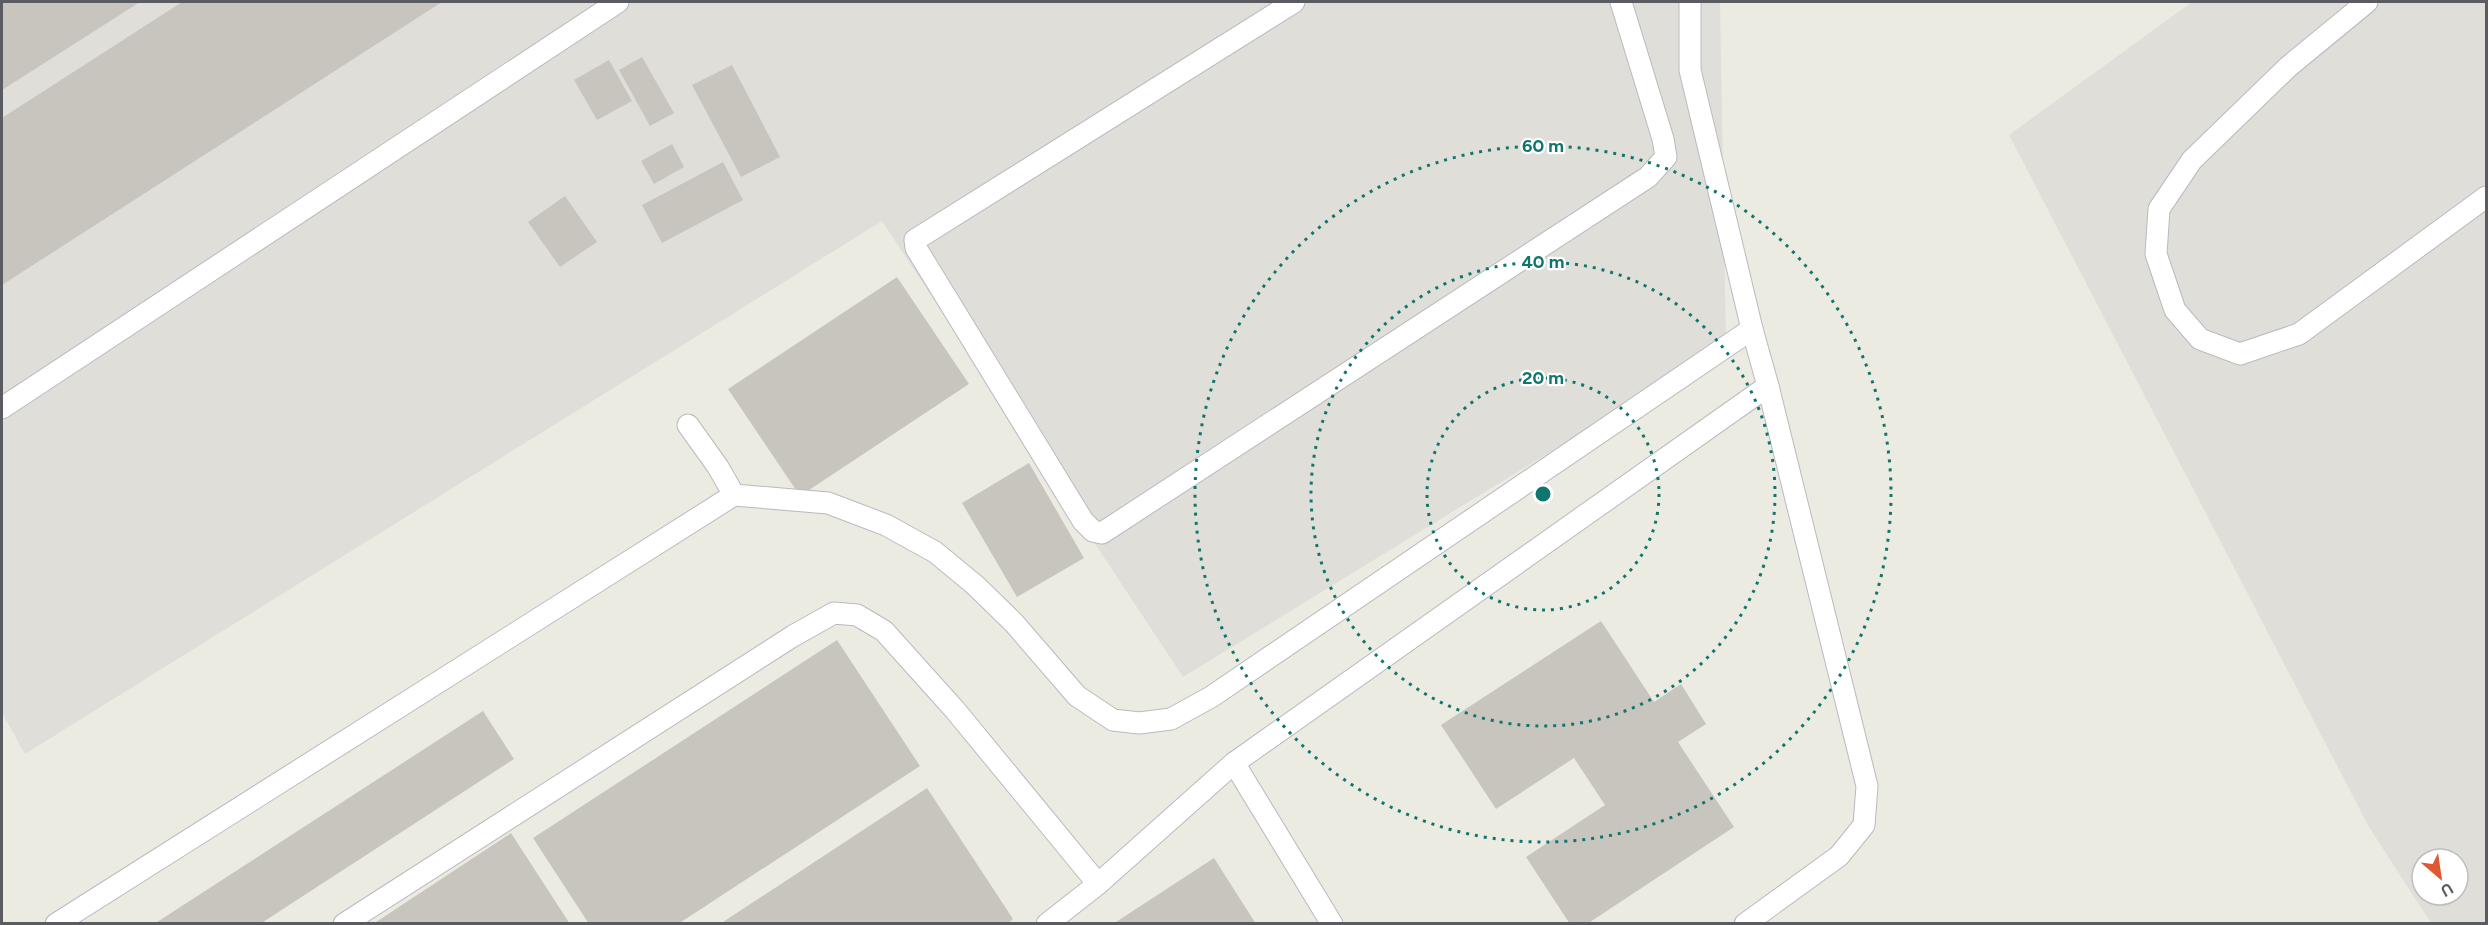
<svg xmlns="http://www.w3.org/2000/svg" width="2488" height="925" viewBox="0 0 2488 925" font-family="Figtree,sans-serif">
<rect width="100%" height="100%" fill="#ecebe1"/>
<g fill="#e0ded9" fill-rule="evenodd">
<path d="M2,2H1720L1726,344L1183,677L882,221L25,754L2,713Z"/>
<path d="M2192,2H2486V923H2431L2369,827L2009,135ZM2422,859H2458V895H2422Z"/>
</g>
<g fill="#c8c5bf">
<path d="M2,2H140L2,90Z"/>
<path d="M182,2H442L2,285V118Z"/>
<path d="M642,57L674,113L650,126L619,70Z"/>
<path d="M609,60L632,101L597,120L574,80Z"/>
<path d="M732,65L780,157L741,177L692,85Z"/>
<path d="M672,144L684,167L654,184L641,161Z"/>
<path d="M723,162L743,200L662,243L642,205Z"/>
<path d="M565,196L597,242L560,267L528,222Z"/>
<path d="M897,277L969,384L800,496L728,389Z"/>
<path d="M1029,463L1084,558L1017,597L962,503Z"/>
<path d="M1601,621L1654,702L1681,684L1706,724L1678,742L1734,827L1587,924H1570L1526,857L1605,805L1574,758L1496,809L1441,725Z"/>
<path d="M837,640L920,766L678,924H589L533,838Z"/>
<path d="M483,711L514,759L260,924H154Z"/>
<path d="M927,788L1013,919L1007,924H720Z"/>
<path d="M511,833L570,924H373Z"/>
<path d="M1214,858L1256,924H1113Z"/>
</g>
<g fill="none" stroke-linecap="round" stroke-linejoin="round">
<defs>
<g id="lane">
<path d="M1294,2L915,240L916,248L1083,521L1093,531L1102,533L1648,177L1666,157L1663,139L1621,2"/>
<path d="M1690,2V70L1752,329L1768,386L1867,786L1864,825L1839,856L1745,924"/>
<path d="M2367,2L2288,67L2192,160L2159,209L2156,254L2175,310L2200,339L2240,354L2299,334L2486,197"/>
<path d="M2,408L618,2"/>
<path d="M688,425L718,467L734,495L828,503L886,525L935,552L975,585L1014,623L1077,696L1113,720L1139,723L1171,719L1211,697L1752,329"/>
<path d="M1234,763L1332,924"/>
<path d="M56,924L734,495"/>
<path d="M344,924L793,636L834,613L857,615L884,631L955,710L1098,884"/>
<path d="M1047,924L1098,884L1234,763L1768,386"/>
</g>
</defs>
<use href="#lane" stroke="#b9bac0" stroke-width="23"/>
<use href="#lane" stroke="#fff" stroke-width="21"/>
</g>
<g fill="none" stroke="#0f766e" stroke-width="3" stroke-dasharray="3 6">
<circle cx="1543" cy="494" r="116"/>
<circle cx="1543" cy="494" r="232"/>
<circle cx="1543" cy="494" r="348"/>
</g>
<circle cx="1543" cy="494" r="9" fill="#0f766e" stroke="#fff" stroke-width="3"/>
<g font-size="18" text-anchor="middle" font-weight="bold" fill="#0f766e" stroke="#fff" stroke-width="4.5" stroke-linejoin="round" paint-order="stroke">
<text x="1543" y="152">60 m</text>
<text x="1543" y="268">40 m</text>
<text x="1543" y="384">20 m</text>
</g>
<rect width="2488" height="925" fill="none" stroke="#5a5c62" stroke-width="6"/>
<g transform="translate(2440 877) rotate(151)"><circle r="28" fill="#ffffff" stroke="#bdbec0" stroke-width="1.5"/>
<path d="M0-4.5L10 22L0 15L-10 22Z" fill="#e15732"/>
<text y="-9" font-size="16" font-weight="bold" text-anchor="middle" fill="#5a5c62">U</text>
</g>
</svg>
